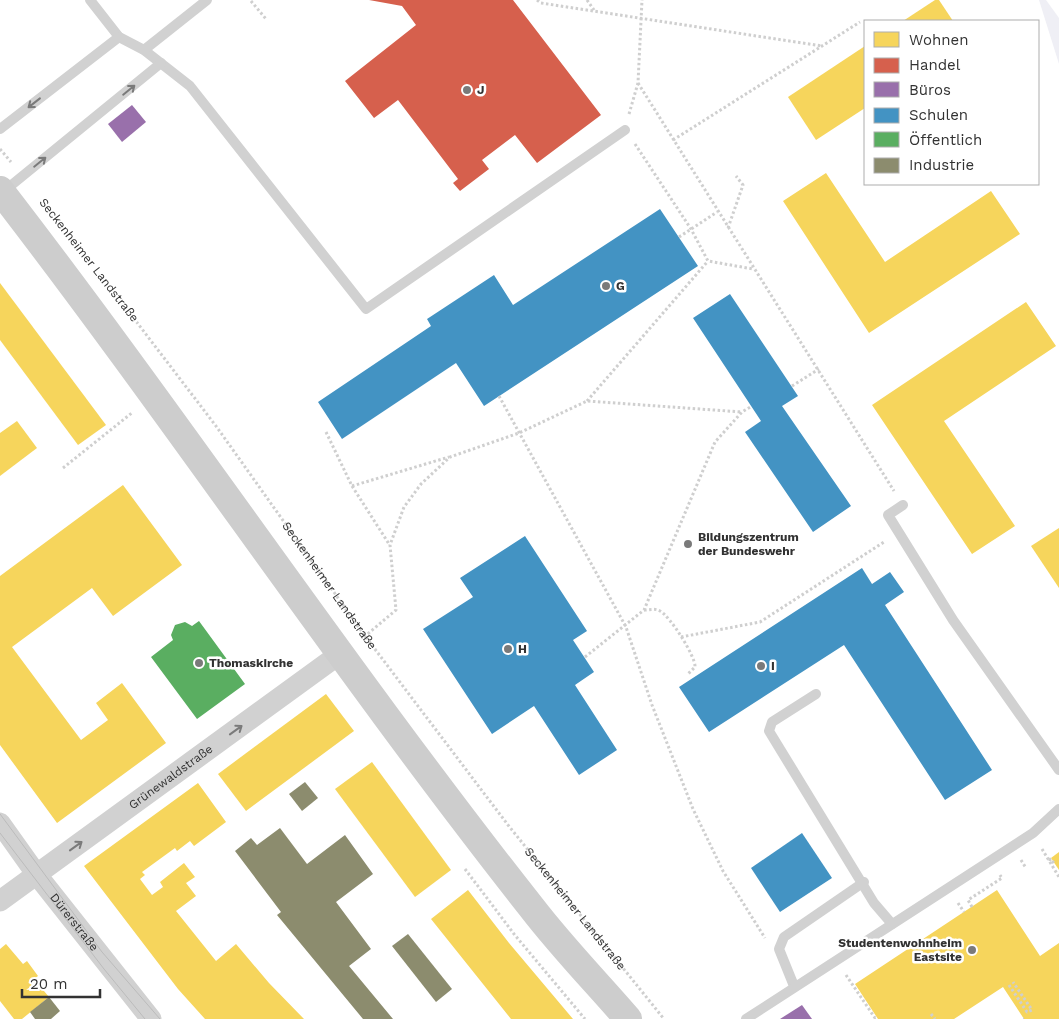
<svg xmlns="http://www.w3.org/2000/svg" width="1059" height="1019" viewBox="0 0 1059 1019" font-family="'Work Sans',sans-serif">
<rect width="100%" height="100%" fill="#fff"/>
<path fill="#efeff5" d="M1039,0H1046L1059,18V64Z"/>
<g fill="#f6d55c">
<path d="M935,0H939L953,21H903Z"/>
<path d="M865,46V108L816,140L788,97Z"/>
<path d="M826,173L885,262L991,191L1020,234L869,333L783,201Z"/>
<path d="M0,283L106,425L78,445L0,340Z"/>
<path d="M1026,302L1056,346L944,421L1015,526L972,554L872,405Z"/>
<path d="M17,421L37,448L0,476V433Z"/>
<path d="M123,485L182,565L113,616L92,588L12,647L81,740L108,720L96,703L122,683L166,743L57,823L0,745V576Z"/>
<path d="M1059,528V588L1031,546Z"/>
<path d="M326,694L354,731L246,811L218,774Z"/>
<path d="M372,762L451,870L415,897L335,789Z"/>
<path d="M198,783L226,822L194,846L190,841L177,851L175,848L142,872L145,875L140,879L152,895L163,887L160,882L184,863L195,877L186,883L196,896L176,911L216,961L236,944L269,983L304,1019H205L178,989L84,866Z"/>
<path d="M1059,852V870L1051,858Z"/>
<path d="M468,890L509,943L573,1019H511L431,919Z"/>
<path d="M997,890L1040,956L1059,943V1019H1024L1003,987L954,1019H878L855,984Z"/>
<path d="M6,944L23,964L27,961L38,976L34,979L49,997L22,1019H14L0,1001V949Z"/>
</g>
<path fill="#d6604d" d="M369,0H513L601,115L537,163L515,135L482,160L489,169L460,191L453,183L458,179L398,100L374,118L345,81L416,25L402,6Z"/>
<g fill="#9970ab">
<path d="M132,105L146,122L122,142L108,124Z"/>
<path d="M802,1005L812,1019H780Z"/>
</g>
<g fill="#4393c3">
<path d="M660,209L698,266L484,406L456,363L342,439L318,402L431,326L427,319L494,275L513,305Z"/>
<path d="M730,294L798,396L782,406L851,506L813,532L745,432L761,421L693,318Z"/>
<path d="M525,536L587,631L573,640L594,672L575,685L617,750L579,775L534,706L492,734L423,629L473,597L460,578Z"/>
<path d="M862,568L872,584L890,572L904,592L885,605L992,770L945,800L844,645L709,732L679,687Z"/>
<path d="M802,833L832,878L780,912L751,868Z"/>
</g>
<path fill="#5aae61" d="M199,621L245,684L197,719L151,657L173,640L171,635L175,625L185,622L192,626Z"/>
<g fill="#8c8c6e">
<path d="M305,782L318,798L302,811L289,794Z"/>
<path d="M280,828L307,864L345,835L373,874L336,902L371,949L349,966L393,1019H363L277,915L281,912L235,851L251,838L257,845Z"/>
<path d="M408,934L452,989L436,1002L392,946Z"/>
<path d="M49,997L60,1011L51,1019H35L30,1012Z"/>
</g>
<g fill="none" stroke-linecap="round" stroke-linejoin="round">
<g stroke="#cfcfcf" stroke-width="3" stroke-dasharray="2.5 2.5" stroke-linecap="butt">
<path d="M537,0L541,3L822,46"/>
<path d="M587,0L594,10"/>
<path d="M251,1L266,19"/>
<path d="M638,83L894,491"/>
<path d="M629,114L638,83L642,0"/>
<path d="M673,140L860,22"/>
<path d="M635,144L691,229L708,261L753,269"/>
<path d="M0,149L11,162"/>
<path d="M728,228L743,185L736,176"/>
<path d="M679,237L717,212"/>
<path id="s1" d="M103,278L216,426L365,636L508,825L664,1019"/>
<path d="M792,386L819,369"/>
<path d="M499,396L626,627L652,705L693,809L723,871L765,938"/>
<path d="M587,401L708,261"/>
<path d="M326,432L352,486L389,544"/>
<path d="M63,468L133,412"/>
<path d="M352,486L449,457"/>
<path d="M644,610C650,610 655,608 660,611C670,616 696,657 695,667L688,674"/>
<path d="M364,637L396,610L390,545L404,507L421,484L450,457L519,433L587,401L742,412"/>
<path d="M681,637L760,622L884,542"/>
<path d="M585,657L644,610L715,442L742,412L752,406"/>
<path d="M1042,849L1059,877"/>
<path d="M1021,860L1026,868"/>
<path d="M1050,861V859L1055,864"/>
<path d="M465,869L514,934L585,1019"/>
<path d="M958,903L964,912"/>
<path d="M972,907L968,900L1002,878L1000,875"/>
<path d="M846,975L875,1018L877,1017"/>
<path d="M1009,985L1027,1012L1032,1010L1013,982"/>
<path d="M931,1014L935,1019"/>
<path d="M1023,1019H1024"/>
</g>
<g stroke="#d1d1d1" stroke-width="10">
<path d="M90,0L119,37L144,50L190,86L366,309L625,130"/>
<path d="M144,50L207,0"/>
<path d="M0,129L119,37"/>
<path d="M3,192L161,63"/>
<path d="M903,505L888,515L953,620L1059,770"/>
<path d="M816,694L772,722L769,731L874,903L892,924"/>
<path d="M794,986L779,949L784,937L864,882"/>
<path d="M746,1019L1033,833L1059,809"/>
</g>
<g stroke="#d1d1d1" stroke-width="21">
<path id="s2" d="M0,823L37,875L151,1019"/>
<path id="s3" d="M0,901L341,653"/>
</g>
<path stroke="#cdcdcd" stroke-width="28" d="M0,190C182,426 347,674 532,908C562,947 596,982 628,1019"/>
<g stroke="#bbb" stroke-width="1">
<path d="M0,814L102,952L160,1019"/>
<path d="M0,833L104,969L145,1019"/>
</g>
</g>
<defs><path id="oneway-shaft" d="M-6 0H5M1.5-3L5.5 0L1.5 3" fill="none" stroke-width="1.6" stroke-linecap="round" stroke-linejoin="round" transform="scale(1.25)"/></defs>
<g stroke="#7a7a7a">
<use href="#oneway-shaft" transform="translate(129 90) rotate(-39)"/>
<use href="#oneway-shaft" transform="translate(34 103) rotate(142)"/>
<use href="#oneway-shaft" transform="translate(40 162) rotate(-39)"/>
<use href="#oneway-shaft" transform="translate(236 730) rotate(-36)"/>
<use href="#oneway-shaft" transform="translate(76 846) rotate(-36)"/>
</g>
<g fill="#7a7a7a" stroke="#fff" stroke-width="2">
<circle cx="467" cy="90" r="5"/>
<circle cx="606" cy="286" r="5"/>
<circle cx="688" cy="544" r="5"/>
<circle cx="508" cy="649" r="5"/>
<circle cx="199" cy="663" r="5"/>
<circle cx="761" cy="666" r="5"/>
<circle cx="972" cy="950" r="5"/>
</g>
<g text-anchor="middle" stroke-width="5" stroke-linejoin="round" paint-order="stroke">
<g font-size="12" font-weight="bold" fill="#323232" stroke="#fff" text-anchor="start">
<text x="477" y="94">J</text>
<text x="616" y="290">G</text>
<text x="698" y="541">Bildungszentrum<tspan x="698" dy="14">der Bundeswehr</tspan></text>
<text x="518" y="653">H</text>
<text x="209" y="667">Thomaskirche</text>
<text x="771" y="670">I</text>
<text x="962" y="947" text-anchor="end">Studentenwohnheim<tspan x="962" dy="14">Eastsite</tspan></text>
</g>
<g font-size="12" fill="#323232" stroke="#fff">
<text transform="translate(89 260) rotate(52)" y="4">Seckenheimer Landstraße</text>
<text dy="4" stroke="none"><textPath href="#s1" startOffset="382">Seckenheimer Landstraße</textPath></text>
<text dy="4" stroke="none"><textPath href="#s3" startOffset="211">Grünewaldstraße</textPath></text>
<text dy="4" stroke="none"><textPath href="#s1" startOffset="788">Seckenheimer Landstraße</textPath></text>
<text dy="4" stroke="none"><textPath href="#s2" startOffset="124">Dürerstraße</textPath></text>
</g>
</g>
<rect x="864" y="20" width="175" height="165" fill="#ffffff" stroke="#adadad"/>
<rect x="874" y="32" width="25" height="15" fill="#f6d55c" stroke="#adadad"/>
<text x="909" y="45" font-size="15" fill="#323232">Wohnen</text>
<rect x="874" y="58" width="25" height="15" fill="#d6604d" stroke="#adadad"/>
<text x="909" y="70" font-size="15" fill="#323232">Handel</text>
<rect x="874" y="82" width="25" height="15" fill="#9970ab" stroke="#adadad"/>
<text x="909" y="95" font-size="15" fill="#323232">Büros</text>
<rect x="874" y="108" width="25" height="15" fill="#4393c3" stroke="#adadad"/>
<text x="909" y="120" font-size="15" fill="#323232">Schulen</text>
<rect x="874" y="132" width="25" height="15" fill="#5aae61" stroke="#adadad"/>
<text x="909" y="145" font-size="15" fill="#323232">Öffentlich</text>
<rect x="874" y="158" width="25" height="15" fill="#8c8c6e" stroke="#adadad"/>
<text x="909" y="170" font-size="15" fill="#323232">Industrie</text>
<path d="M22 989v8h78v-8" fill="none" stroke="#323232" stroke-width="2.5"/>
<text x="30" y="989" font-size="15" fill="#323232" stroke="#ffffff" stroke-width="4" paint-order="stroke">20 m</text>
</svg>
